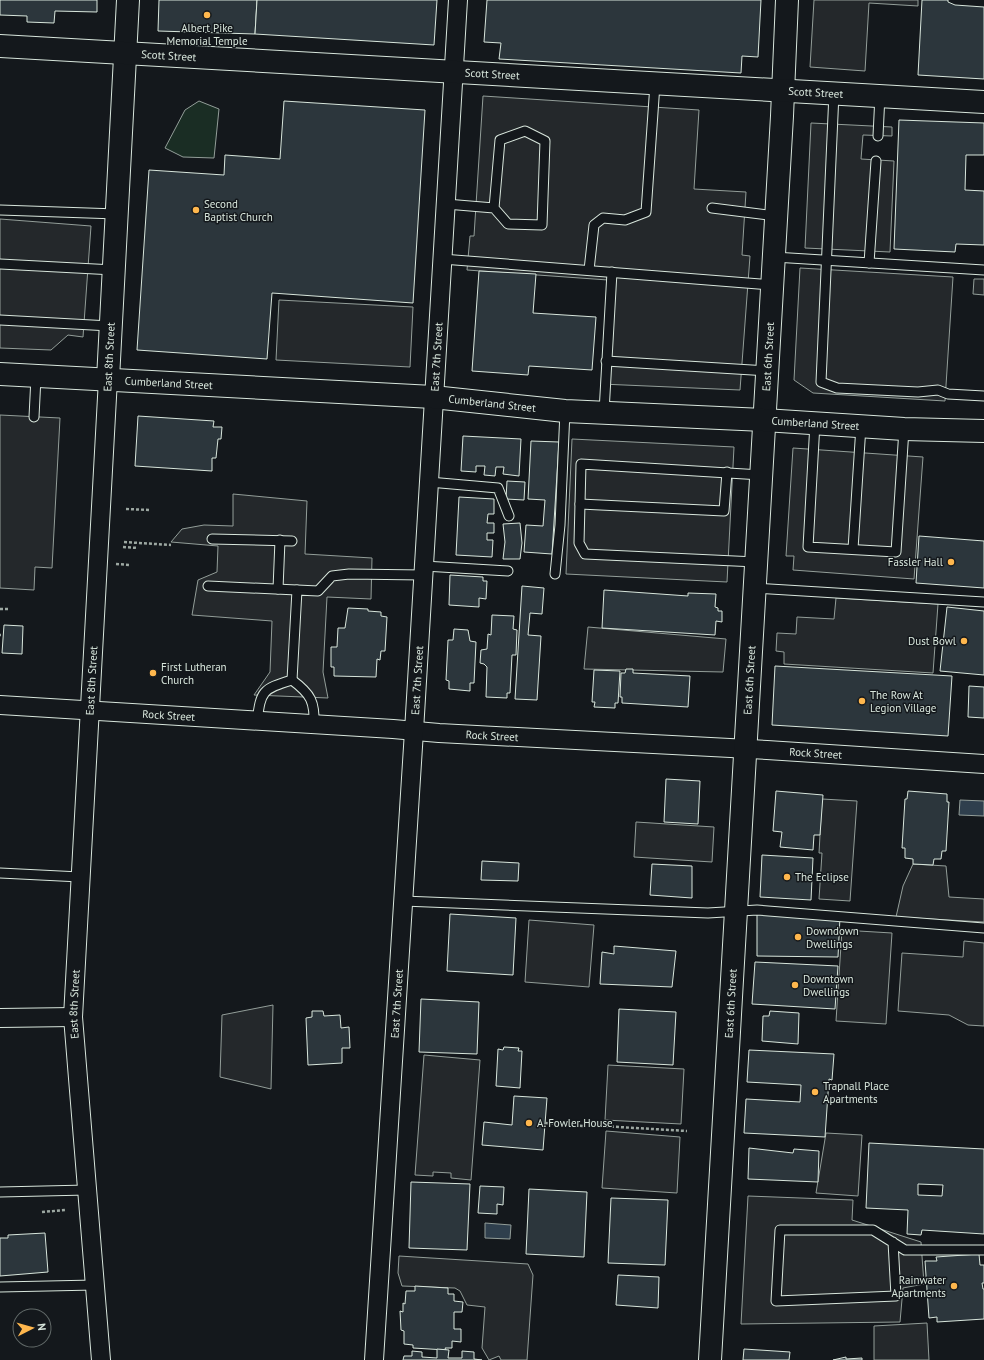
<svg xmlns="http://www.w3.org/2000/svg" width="984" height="1360" viewBox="0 0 984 1360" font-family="'PT Sans',sans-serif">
<rect width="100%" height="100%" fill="#14181c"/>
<path fill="#1a2d24" stroke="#939e99" d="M199,101L219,109L214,158L183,157L165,148L185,110Z"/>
<g fill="#24282b" stroke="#939e99">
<path d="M814,0H918V6L869,3L865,71L810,67Z"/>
<path d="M483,96L699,110L694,189L746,192L742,255L750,256L740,390L601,384L608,280L467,270L470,236H474Z"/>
<path d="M811,123L892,127V136L863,135L861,159L894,161L890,252L805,248Z"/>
<path d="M0,219L91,226L83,337L68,335L51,350L0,348Z"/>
<path d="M800,268L953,277L945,401L813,393L794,380Z"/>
<path d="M974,279H984V295L973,294Z"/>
<path d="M279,300L413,307L410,367L276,360Z"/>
<path d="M0,415L60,418L52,568L35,567L34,590L0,588Z"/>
<path d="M572,439L734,447L727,582L566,574Z"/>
<path d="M793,448L923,457L914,579L793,570L794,556H786Z"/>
<path d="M233,494L307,501L305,554L372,558L371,599L327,597L323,672L328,698L254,695L270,672L272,621L192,615L198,580L217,572L218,546L171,542L182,529L204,525L233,526Z"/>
<path d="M836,598L938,604L933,673L784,664V652L776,651L777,633L796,634L797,617L834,619Z"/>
<path d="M588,627L726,639L723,672L584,669Z"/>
<path d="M822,799L857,801L850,901L819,899L822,853H819Z"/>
<path d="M636,822L714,827L712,862L634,857Z"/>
<path d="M913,864L946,866L949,897L984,899V922L896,917L903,886Z"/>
<path d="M529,920L594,925L589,987L525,982Z"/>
<path d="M842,930L892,933L886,1024L836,1021Z"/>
<path d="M964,941L984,943V1026L968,1025L949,1015L898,1011L902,953L963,957Z"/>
<path d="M273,1005L271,1089L220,1077L222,1015Z"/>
<path d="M424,1055L480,1060L471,1180L451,1178V1173L433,1172V1176L415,1175Z"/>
<path d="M608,1065L684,1069L681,1124L605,1120Z"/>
<path d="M606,1131L680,1137L677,1193L602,1188Z"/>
<path d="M826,1133L862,1135L858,1196L816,1193Z"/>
<path d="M748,1196L853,1200L852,1220L921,1242L924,1284L903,1288L900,1322L741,1324Z"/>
<path d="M399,1256L528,1264L533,1275L527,1360H501L499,1356L489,1360L482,1348L485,1307L467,1305L460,1291L455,1288L402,1286L398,1273Z"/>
<path d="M927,1323L929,1360H874V1326Z"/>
</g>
<g fill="#2f3f4d" stroke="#939e99">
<path d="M960,800L984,801V816L959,815Z"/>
<path d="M485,1223L511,1225L510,1239L485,1238Z"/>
</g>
<g fill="#2c363c" stroke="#d8e6dc" fill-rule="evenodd">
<path d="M0,0H97V12L55,11L54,23L27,22V16L0,15Z"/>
<path d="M159,0H257L255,34L158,31Z"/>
<path d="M257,0H437L434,45L255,34Z"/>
<path d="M487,0H761L758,57L742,56L741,73L499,59L501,43L484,42Z"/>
<path d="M922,0H948V2L955,5L984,7V79L918,75Z"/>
<path d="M284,101L425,110L413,303L272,293L267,359L137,350L149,170L224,175L225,155L280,159Z"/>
<path d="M899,120L984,123V155H966L965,190L984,191V245L956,244L955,252L894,249Z"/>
<path d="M479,271L536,274L533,313L596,317L592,370L529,366L528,375L472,371Z"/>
<path d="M138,416L214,421L213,427H222L221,439H218L216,458H212V471L135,466Z"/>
<path d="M463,436L521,439L519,476L503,474L504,467H496L495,476L484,475L485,466H476V472L461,471Z"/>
<path d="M531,441L559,442L552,554L524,552L526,525L543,526L545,500L528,499Z"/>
<path d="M507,481L525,482L524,500L506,499Z"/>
<path d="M459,497L494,499V514H488L487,523H494V533H487V540H493L492,557L456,555Z"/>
<path d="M520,523L522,543L520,559H503L505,542L503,524Z"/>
<path d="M919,536L984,541V588L916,583Z"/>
<path d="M450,575L483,577V581H487L486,599L479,598V607L449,605Z"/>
<path d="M522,586L544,588L542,614L530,613L528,635L541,636L537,700L515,699Z"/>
<path d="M604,590L688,596V593L716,594L715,607L718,608V611H722V622L716,621L715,635L602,628Z"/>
<path d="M947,607L984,611V675L940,671Z"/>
<path d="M348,608L368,609V611L381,612V616L387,617L385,651H381L380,660L377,659L376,677L334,676V667H331V647H337L338,628H345Z"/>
<path d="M492,615L514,616L513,629L517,630L516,655H512L510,693H507V698L486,697L487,667L484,664L480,663L481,650L487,649L488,634L491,635Z"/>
<path d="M4,625L23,626L22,654L2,653Z"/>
<path d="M454,629L468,630L470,641L476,642L474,683H470V691L449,689V681L446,680L448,640H453Z"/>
<path d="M775,666L952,676L948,736L772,725Z"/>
<path d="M626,669H633V673L690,676L688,707L622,703V697H620L621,673H625Z"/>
<path d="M594,670L620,671L618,703H615V708L594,707L595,702H592Z"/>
<path d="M969,686L984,687V718L968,717Z"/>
<path d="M666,779L700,781L698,824L664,822Z"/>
<path d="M776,791L823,795L820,835H814L813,850L780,847L782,832L773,831Z"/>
<path d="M908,791L947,794V802H949L946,851H942L941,859H934L933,865L913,864V859L905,858V848H902L905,799H907Z"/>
<path d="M762,855L813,858L811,900L760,897Z"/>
<path d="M482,861L519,863L518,881L481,880Z"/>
<path d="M652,864L692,866V898L650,895Z"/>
<path d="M757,913L840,917L838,957L757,956Z"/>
<path d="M450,914L516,918L513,975L447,971Z"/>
<path d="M614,946L676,951L672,987L600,984L602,952L614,954Z"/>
<path d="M755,962L838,966L835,1009L752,1004Z"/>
<path d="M421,999L479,1002L477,1054L419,1052Z"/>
<path d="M619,1009L676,1012L673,1065L617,1062Z"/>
<path d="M312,1011H323L324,1016L340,1015L341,1028L349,1027L350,1048H342V1063L308,1065L306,1018L312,1017Z"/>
<path d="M770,1011L799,1013L798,1044L762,1041L763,1016H769Z"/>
<path d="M504,1047L519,1048L518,1051H522L520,1088L496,1086L498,1049L503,1050Z"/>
<path d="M749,1050L834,1054L832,1080L829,1079L825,1137L744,1133L746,1099L800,1102L801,1085L747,1082Z"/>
<path d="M514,1096L547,1098L543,1150L482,1145L484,1122L512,1125Z"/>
<path d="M869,1143L984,1149V1234L922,1230L921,1235L907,1234L908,1210L866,1208ZM918,1184L943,1185L942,1196L918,1195Z"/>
<path d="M749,1148L793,1153L794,1149L819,1151L818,1182L748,1179Z"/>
<path d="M411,1182L470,1184L467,1250L409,1248Z"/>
<path d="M480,1186L504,1187L503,1205L497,1204V1214L478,1213Z"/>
<path d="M529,1189L587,1192L584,1257L526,1254Z"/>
<path d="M611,1198L668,1200L665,1265L608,1263Z"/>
<path d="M45,1233L48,1272L0,1276V1238H8V1235Z"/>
<path d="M979,1254L980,1265H984V1283H982L983,1289H984V1319L937,1322V1317L929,1318L925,1261H937L936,1257Z"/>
<path d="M618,1275L659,1277L658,1308L616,1305Z"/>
<path d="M415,1286L448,1288V1294H454V1301L463,1302L462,1312H454V1329H461V1342L452,1341V1348H445L446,1350L413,1348V1345L404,1344V1331L401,1330L400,1311L403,1312V1303L405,1304L406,1291H415Z"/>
<path d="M437,1349L449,1350L448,1358H462V1351L474,1352V1359L482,1360H403L404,1356H412V1351L422,1352V1357L437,1358Z"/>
<path d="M744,1349L790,1352L789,1360H743Z"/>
<path d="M846,1357V1359L862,1358V1360H833Z"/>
</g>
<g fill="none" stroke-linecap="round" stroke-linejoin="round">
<defs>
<g id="service">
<path d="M834,93L821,382L837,388L918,392L938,390L948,394L984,396"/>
<path d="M878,136L880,95"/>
<path d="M446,204L494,208L508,224L542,225L545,141L525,131L500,140L494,208"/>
<path d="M712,208L776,216"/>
<path d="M0,210L117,214"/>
<path d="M774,257L984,270"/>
<path d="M442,259L772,285"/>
<path d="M869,263L876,161"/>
<path d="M0,264L114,270"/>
<path d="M589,270L594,225L603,218L625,220L646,212L655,84"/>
<path d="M0,320L110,326"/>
<path d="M606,361L767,371"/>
<path d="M604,412L612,272"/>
<path d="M34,417L36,377"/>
<path d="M815,423L808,547L896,552L904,429"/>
<path d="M429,482L498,488L509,516"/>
<path d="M580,504L724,511L727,472"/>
<path d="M212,539L292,541"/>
<path d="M853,549L861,426"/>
<path d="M756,562L585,554L579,543L581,464L761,475"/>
<path d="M424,566L508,571"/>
<path d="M555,574L560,525L565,411"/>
<path d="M208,586L297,590"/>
<path d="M754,588L984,602"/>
<path d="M278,589L280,540"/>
<path d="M292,680L297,590L318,591L332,576L349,574L423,575"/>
<path d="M292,680C311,694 315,702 314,725"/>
<path d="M257,721C261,691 262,689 292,680"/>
<path d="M0,873L80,877"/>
<path d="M403,901L708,913L757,910L984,928"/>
<path d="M0,1192L87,1190"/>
<path d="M893,1242L896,1296L776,1301L780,1230H873L905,1250H984"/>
<path d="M0,1287L95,1285"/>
</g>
<g id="minor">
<path id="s1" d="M0,705L393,729L439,733L767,750L984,764"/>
<path d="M0,1018L73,1017"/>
<path id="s2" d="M101,1360L73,1017L108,379"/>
<path id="s3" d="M374,1360L414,731L458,0"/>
</g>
<g id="tertiary">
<path id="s4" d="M710,1360L782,116L787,0"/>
</g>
<path id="secondary" d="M108,379L128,0"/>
<g id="primary">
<path id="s5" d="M0,46L984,102"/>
<path id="s6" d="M0,374L433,397L565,411L764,420L904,429L984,431"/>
</g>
</defs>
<use href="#service" stroke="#d8e6dc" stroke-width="11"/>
<use href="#minor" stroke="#d8e6dc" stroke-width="20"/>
<use href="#tertiary" stroke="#d8e6dc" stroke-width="24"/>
<use href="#secondary" stroke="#d8e6dc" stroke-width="24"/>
<use href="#primary" stroke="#d8e6dc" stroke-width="24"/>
<g stroke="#9da8a2" stroke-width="2.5" stroke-dasharray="3 2" stroke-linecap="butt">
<path d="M126,509L150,510"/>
<path d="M124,542L171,545"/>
<path d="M123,547L138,548"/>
<path d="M116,564L130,565"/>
<path d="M0,609H8"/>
<path d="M0,635H1"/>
<path d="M545,1123L583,1126"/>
<path d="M601,1126L687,1131"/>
<path d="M42,1212L65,1210"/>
</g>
<use href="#service" stroke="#14181c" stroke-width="9"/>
<use href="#minor" stroke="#14181c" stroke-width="18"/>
<use href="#tertiary" stroke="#14181c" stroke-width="22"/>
<use href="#secondary" stroke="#14181c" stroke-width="22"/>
<use href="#primary" stroke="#14181c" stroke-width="22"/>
</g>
<g fill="#ffb74d" stroke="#14181c" stroke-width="1.5">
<circle cx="207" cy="15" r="4"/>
<circle cx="196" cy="210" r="4"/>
<circle cx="951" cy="562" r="4"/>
<circle cx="964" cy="641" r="4"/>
<circle cx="153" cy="673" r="4"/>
<circle cx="862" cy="701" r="4"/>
<circle cx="787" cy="877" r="4"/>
<circle cx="798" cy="937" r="4"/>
<circle cx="795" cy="985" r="4"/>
<circle cx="815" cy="1092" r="4"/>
<circle cx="529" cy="1123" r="4"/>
<circle cx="954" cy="1286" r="4"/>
</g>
<g text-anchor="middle" stroke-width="3" stroke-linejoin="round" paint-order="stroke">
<g font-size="11" fill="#d8e6dc" stroke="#14181c" text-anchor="start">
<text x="207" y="32" text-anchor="middle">Albert Pike<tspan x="207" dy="13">Memorial Temple</tspan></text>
<text x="204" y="208">Second<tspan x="204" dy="13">Baptist Church</tspan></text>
<text x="943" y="566" text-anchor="end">Fassler Hall</text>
<text x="956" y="645" text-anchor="end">Dust Bowl</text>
<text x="161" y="671">First Lutheran<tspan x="161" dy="13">Church</tspan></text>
<text x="870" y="699">The Row At<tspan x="870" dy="13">Legion Village</tspan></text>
<text x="795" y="881">The Eclipse</text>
<text x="806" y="935">Downdown<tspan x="806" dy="13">Dwellings</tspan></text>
<text x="803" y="983">Downtown<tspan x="803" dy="13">Dwellings</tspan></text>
<text x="823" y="1090">Trapnall Place<tspan x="823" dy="13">Apartments</tspan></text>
<text x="537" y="1127">A. Fowler House</text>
<text x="946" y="1284" text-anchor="end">Rainwater<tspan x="946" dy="13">Apartments</tspan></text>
</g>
<g font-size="11" fill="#d8e6dc" stroke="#14181c">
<text dy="4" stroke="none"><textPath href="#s5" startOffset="169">Scott Street</textPath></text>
<text dy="4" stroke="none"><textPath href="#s5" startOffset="493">Scott Street</textPath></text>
<text dy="4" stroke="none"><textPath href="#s5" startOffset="817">Scott Street</textPath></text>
<text transform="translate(109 357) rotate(-87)" y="4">East 8th Street</text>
<text dy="4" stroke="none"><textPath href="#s3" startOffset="1005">East 7th Street</textPath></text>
<text dy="4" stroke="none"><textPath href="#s4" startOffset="1005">East 6th Street</textPath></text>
<text dy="4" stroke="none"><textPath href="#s6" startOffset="169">Cumberland Street</textPath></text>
<text dy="4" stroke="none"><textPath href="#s6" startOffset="493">Cumberland Street</textPath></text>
<text dy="4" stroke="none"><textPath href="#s6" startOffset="817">Cumberland Street</textPath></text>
<text dy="4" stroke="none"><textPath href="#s2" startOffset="681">East 8th Street</textPath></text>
<text dy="4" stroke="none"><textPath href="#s3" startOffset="681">East 7th Street</textPath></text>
<text dy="4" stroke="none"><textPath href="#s4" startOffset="681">East 6th Street</textPath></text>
<text dy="4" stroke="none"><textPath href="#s1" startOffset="169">Rock Street</textPath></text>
<text dy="4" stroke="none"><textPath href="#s1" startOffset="493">Rock Street</textPath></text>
<text dy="4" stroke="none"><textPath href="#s1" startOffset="817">Rock Street</textPath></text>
<text dy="4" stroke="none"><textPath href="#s3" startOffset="357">East 7th Street</textPath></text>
<text dy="4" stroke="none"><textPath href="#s4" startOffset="357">East 6th Street</textPath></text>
<text dy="4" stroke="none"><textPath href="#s2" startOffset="357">East 8th Street</textPath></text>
</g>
</g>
<g transform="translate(32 1328) rotate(84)"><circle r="19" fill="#14181c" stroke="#626a69"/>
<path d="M0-3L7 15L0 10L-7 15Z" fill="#ffb74d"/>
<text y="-6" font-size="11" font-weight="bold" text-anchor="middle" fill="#d8e6dc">N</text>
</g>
</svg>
